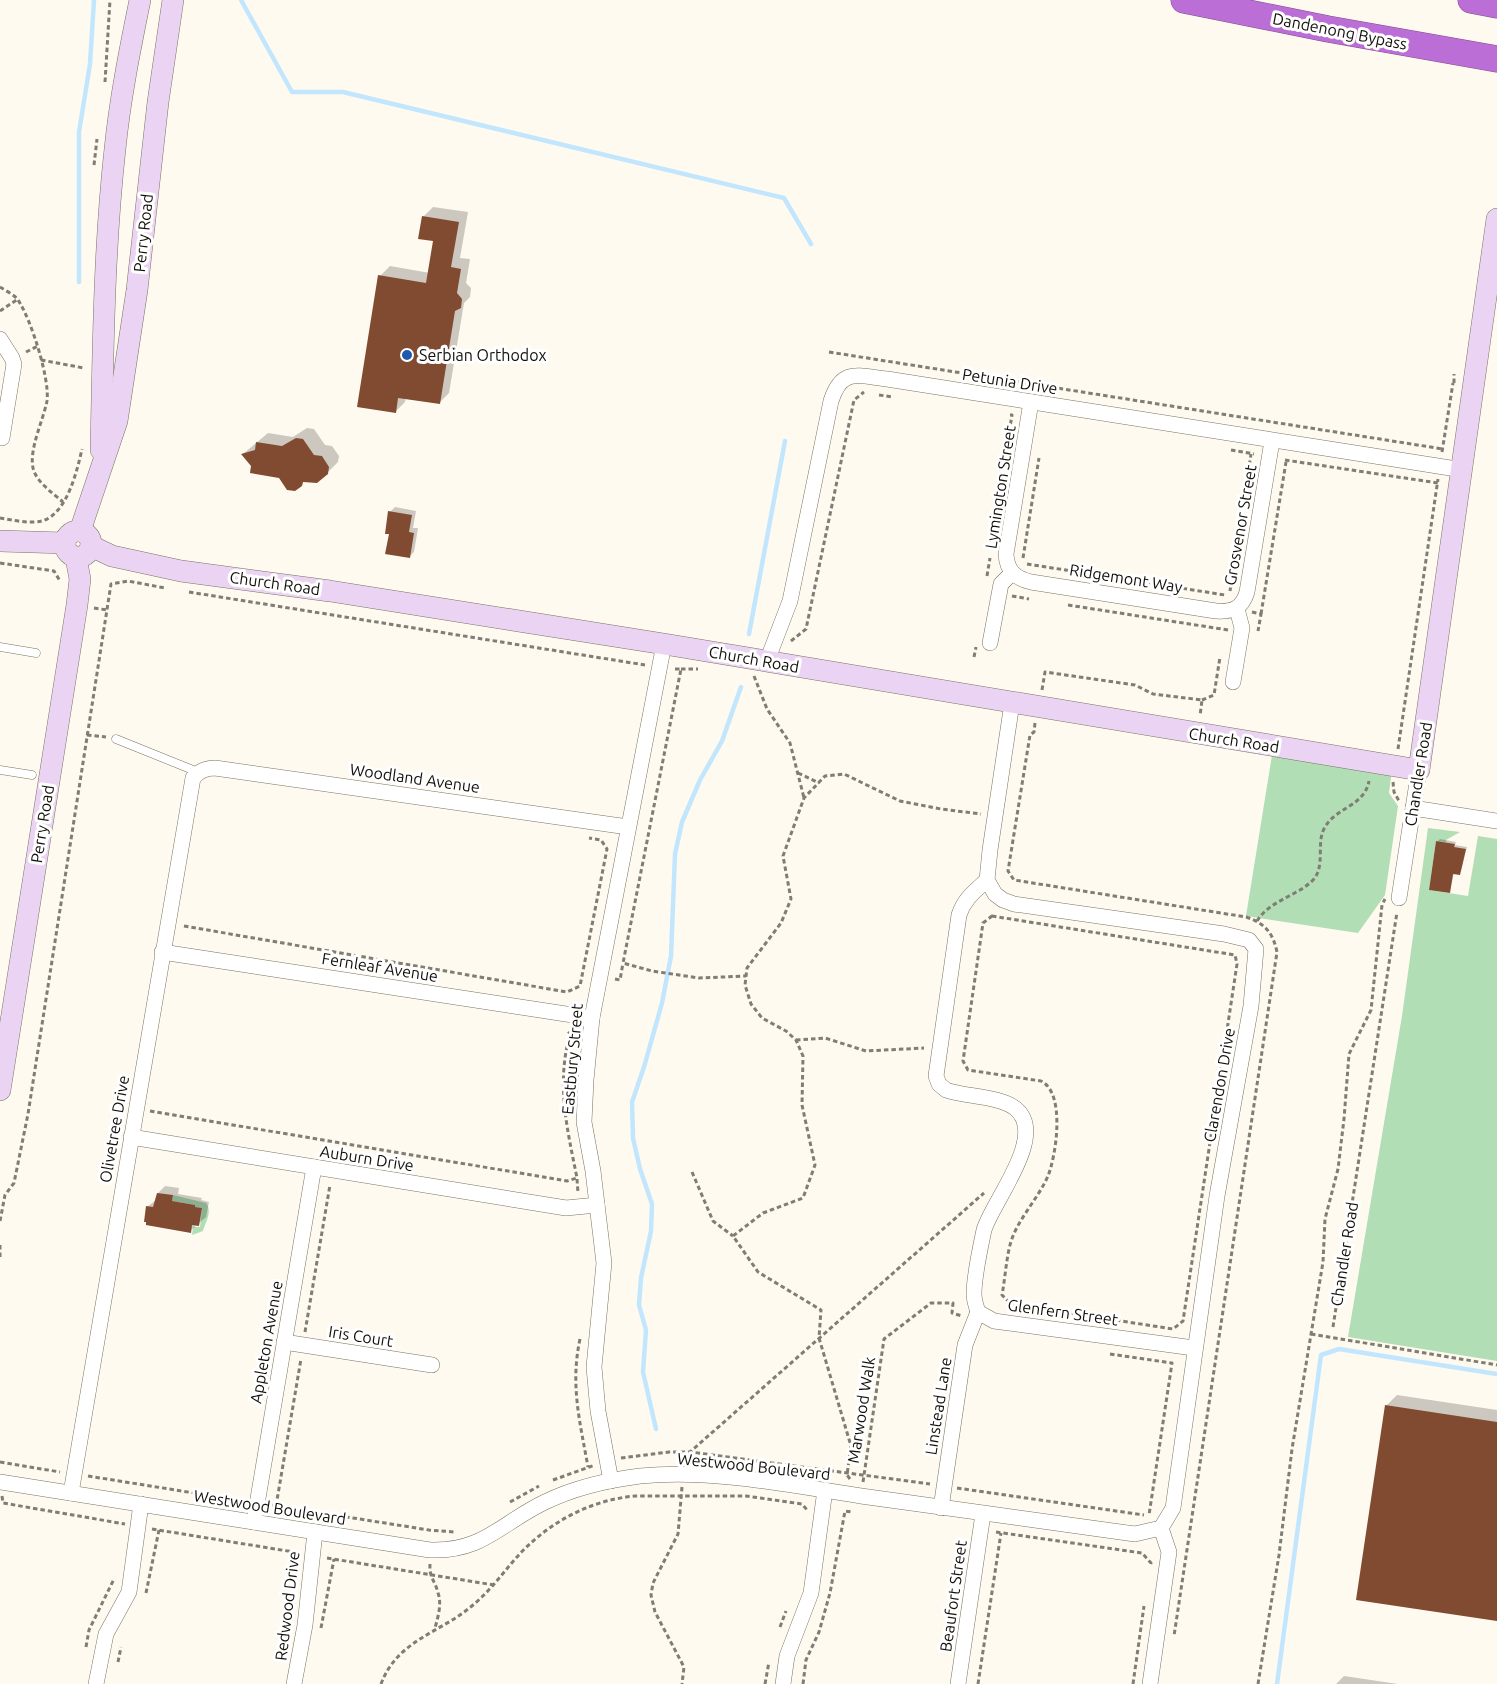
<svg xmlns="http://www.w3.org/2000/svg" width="1497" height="1684" viewBox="0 0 1497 1684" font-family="Ubuntu,sans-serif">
<rect width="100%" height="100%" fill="#fffaef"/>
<g fill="#b1deb4">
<path d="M1273,749L1392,769L1389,793L1398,806L1385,895L1358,933L1246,916Z"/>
<path d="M1428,828L1460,832L1446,840V842L1436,841L1429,890L1468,896L1478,836L1497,839V1361L1348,1337L1402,1016Z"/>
<path d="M173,1195L206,1203C213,1212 205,1223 203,1231L192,1235L193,1227H200L202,1208L195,1207V1205L172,1201Z"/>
</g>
<g fill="#0003">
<path d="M433,207L468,212L460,258L470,259L466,283L471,288L470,297L464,303L449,393L439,403L406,397L405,402L395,412L380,276L390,266L430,273L435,240L423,217Z"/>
<path d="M307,428L314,429L325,445L332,446L339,456L338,462L327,473L305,480L301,485L253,465L243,454L268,433L293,437Z"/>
<path d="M395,507L416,511L413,528H418L414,552L409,557L390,533V512Z"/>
<path d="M1440,839L1456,842L1455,845L1467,847L1461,871L1459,873H1454L1450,891L1438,841Z"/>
<path d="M165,1186L179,1188L178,1194L202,1198L201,1200L209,1202L206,1217L190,1231L147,1207L156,1200L158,1193Z"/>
<path d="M1397,1395L1497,1410V1619L1386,1406Z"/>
<path d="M1344,1676L1398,1684H1336Z"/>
</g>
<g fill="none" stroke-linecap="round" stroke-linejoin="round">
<g stroke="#c2e6fd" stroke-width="4.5">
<path d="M241,0L292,92H343L784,198L811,244"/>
<path d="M79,282V132L90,64L94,0"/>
<path d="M749,634L785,441"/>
<path d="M656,1429L643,1372L646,1330L639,1305L641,1278L651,1231L652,1204L640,1169L633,1138L632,1102L644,1067L662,1003L671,956L675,854L682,822L700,780L722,741L741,687"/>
<path d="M1277,1684L1321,1355L1339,1349L1497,1374"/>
</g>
</g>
<g fill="#804b31">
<path d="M422,216L459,222L451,267L461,269L457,293L462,299L461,308L455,311L440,404L398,398L396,413L357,407L378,275L426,283L433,241L418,239Z"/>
<path d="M296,438L303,439L314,455L322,456L329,467L328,474L317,483L303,482L302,486L295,491L287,490L279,478L250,473L251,466L241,454L255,450L256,442L282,446Z"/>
<path d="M388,511L412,515L409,532L414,533L410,558L385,554L389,534H385Z"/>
<path d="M1436,841L1455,844L1454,847L1466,849L1460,875L1453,874L1450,893L1429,890Z"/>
<path d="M157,1193L173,1195L172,1201L195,1205V1207L202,1208L199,1226L192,1225L191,1233L146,1225V1222H144L146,1206L153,1207Z"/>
<path d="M1385,1405L1497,1422V1621L1356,1600Z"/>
</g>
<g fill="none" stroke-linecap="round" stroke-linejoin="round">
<defs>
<g id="lane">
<path d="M0,647L36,653"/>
<path d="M116,739L198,772"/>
<path d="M0,770L32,775"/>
</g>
<g id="street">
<path d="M0,339L12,358L14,364L2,438H0"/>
<path d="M1031,402L1006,554C1007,571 1015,578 1031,582L1216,611C1232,612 1242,609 1247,592L1272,441"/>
<path d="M990,643L1001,584L1012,573"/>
<path d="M767,661L790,601L831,401C842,367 858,376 887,379L1463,470"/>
<path d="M1233,682L1242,628L1237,609"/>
<path d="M1012,703L990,850L987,880L995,894L1003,900L1014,904L1224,934L1249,940L1256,949L1251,1006L1217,1196L1173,1508L1161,1528"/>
<path d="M1413,808L1497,821"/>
<path d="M987,880C975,891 964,899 959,915L936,1076L939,1084L946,1090C966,1097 1001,1096 1016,1109C1048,1136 992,1202 984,1230C981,1244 974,1280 974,1294C974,1300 976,1306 978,1312L994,1321L1194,1348"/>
<path d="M1399,898L1419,770"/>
<path d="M162,952L592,1018"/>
<path d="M131,1137L566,1208L597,1205"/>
<path d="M284,1342L432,1365"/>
<path d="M611,1481L598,1411L594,1367L604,1263L593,1171L584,1122L586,1080L592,1018L664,644"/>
<path d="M0,1482L430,1550C483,1552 501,1523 545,1502C574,1488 608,1480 640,1476C713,1469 789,1485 861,1496C952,1509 1043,1522 1135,1534L1161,1528"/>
<path d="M71,1493L193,778C199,771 205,768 215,768L628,827"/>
<path d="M941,1508L965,1345L978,1312"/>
<path d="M254,1522L314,1167"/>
<path d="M96,1684L106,1634L129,1592L141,1504"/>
<path d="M294,1684L305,1625L315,1532"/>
<path d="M783,1684L787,1656L811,1593L825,1490"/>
<path d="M958,1684L983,1514"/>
<path d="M1150,1684L1169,1552L1161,1528"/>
</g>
<g id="secondary">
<path d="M101,450C103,350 104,248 115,149C120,99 130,49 140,0"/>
<circle cx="78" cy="544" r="13"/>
<path d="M80,531L117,421L137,290L158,102L173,0"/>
<path d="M0,541L65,543"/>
<path d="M91,546L112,556L181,571L330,591L664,644L1419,770L1497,219"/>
<path d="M0,1090L77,605L80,579L76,558"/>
</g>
<g id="highway">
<path d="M1184,0L1328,29L1497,59"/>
<path d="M1471,0L1497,5"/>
</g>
</defs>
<use href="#lane" stroke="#797363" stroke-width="9"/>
<use href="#street" stroke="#797363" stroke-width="16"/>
<use href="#secondary" stroke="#797363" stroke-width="22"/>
<use href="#highway" stroke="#804d8f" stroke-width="27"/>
<g stroke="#807d74" stroke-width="3" stroke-dasharray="4.5 3" stroke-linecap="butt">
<path d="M105,82L110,0"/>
<path d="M94,165L97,139"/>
<path d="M0,287C6,291 15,295 18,300C31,319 50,379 47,401C43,421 29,449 33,468C36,482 53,493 63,502"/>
<path d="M0,311L18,299"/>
<path d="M26,352L38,346"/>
<path d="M829,352L1443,449"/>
<path d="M41,360L84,368"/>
<path d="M1454,383V374"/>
<path d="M879,395L893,397"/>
<path d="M1008,439L1012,415H1010"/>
<path d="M1231,450L1254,454"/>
<path d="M1442,452L1453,383"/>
<path d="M1285,460L1438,483"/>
<path d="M0,518C12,520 30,524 42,521C67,514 77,471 82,449"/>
<path d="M1023,558L1039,458"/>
<path d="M0,563L54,571L60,581"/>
<path d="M1027,564L1225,595"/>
<path d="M987,576L990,558"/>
<path d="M1230,591L1251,454"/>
<path d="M189,592L645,665"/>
<path d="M1012,596L1029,599"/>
<path d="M1068,605L1228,630"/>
<path d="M94,608L107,610"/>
<path d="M1252,612L1261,614L1258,631"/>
<path d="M1261,614L1286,462"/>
<path d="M791,641L806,629L854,400L864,392"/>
<path d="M974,657L976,647"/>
<path d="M675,669H681L623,963L652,971L699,978L746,976"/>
<path d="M681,669H698"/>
<path d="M754,676L767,709L790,743L804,798"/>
<path d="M1042,690L1045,672L1135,685L1153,694L1202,700L1200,716"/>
<path d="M1202,700L1214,695L1220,657H1221"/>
<path d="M1035,723L1034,732L1030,735L1008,871L1014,880L1246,917C1265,923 1273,933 1277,952L1174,1636"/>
<path d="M87,735L106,737"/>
<path d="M1398,749L1438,479"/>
<path d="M798,773L819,783"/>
<path d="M1393,782L1394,792L1399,801"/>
<path d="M992,916L1235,955L1237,964L1183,1321L1173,1329L1011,1304L1002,1295C1005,1279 1006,1261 1010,1245C1016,1221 1038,1199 1048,1176C1056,1156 1066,1093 1041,1081L968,1070L963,1061L983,923Z"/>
<path d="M1257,921C1270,900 1296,897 1313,880C1325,867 1317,846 1323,831C1333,807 1364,808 1369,781"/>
<path d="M184,926L567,992L580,986L607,849L601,840L589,838"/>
<path d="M615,979L620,980L623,963"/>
<path d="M796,1040L825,1038L866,1051L924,1048"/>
<path d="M150,1111L567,1181L577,1178C567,1128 556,1084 570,1034L567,1029"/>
<path d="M692,1172L713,1221L733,1236"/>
<path d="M577,1179L578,1193"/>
<path d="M0,1221L5,1195L14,1183L28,1114L111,584L128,581L165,588"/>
<path d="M0,1245V1260"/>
<path d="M1333,1327L1397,912"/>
<path d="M305,1332L330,1185"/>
<path d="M1311,1334L1497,1365"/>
<path d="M580,1339C570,1385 580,1422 588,1467"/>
<path d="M1110,1354L1172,1363L1149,1515"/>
<path d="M621,1458L669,1452H690L930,1484"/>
<path d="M687,1461L690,1452L984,1193"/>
<path d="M0,1462L60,1472"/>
<path d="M88,1476L244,1501"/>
<path d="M850,1479L847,1475L851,1446L819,1338L821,1310L758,1272L733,1236L763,1213L803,1198L815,1165L802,1105L803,1056L796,1040L786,1031L762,1018L751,1004L745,985L747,968L781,923L791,899L783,856L804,798L825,776L844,774L900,801L941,809L981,814"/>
<path d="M553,1480L595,1465"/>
<path d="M863,1482L884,1339L931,1303H953L952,1313L962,1316"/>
<path d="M682,1487L678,1534L653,1583L651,1595L655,1612L684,1667L682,1684"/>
<path d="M957,1488L1144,1515"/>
<path d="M2,1496L3,1503L125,1524"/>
<path d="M510,1502L539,1486"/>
<path d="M271,1505L429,1530L455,1532"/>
<path d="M276,1506L301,1359"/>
<path d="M152,1529L300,1553"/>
<path d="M996,1532L1142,1553L1151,1563L1150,1566"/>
<path d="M327,1558L494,1585"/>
<path d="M430,1564C429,1578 435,1580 438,1593C442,1604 438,1617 435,1628"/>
<path d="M146,1593L159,1530"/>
<path d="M780,1627L786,1611"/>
<path d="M321,1628L334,1559"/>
<path d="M86,1647L89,1630L114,1579"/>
<path d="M118,1662L121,1647"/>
<path d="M381,1684C398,1639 441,1633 473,1605C490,1591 502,1574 516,1558C546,1524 589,1500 635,1496H746L802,1504L808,1511"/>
<path d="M765,1684L769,1662"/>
<path d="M803,1684L806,1660L819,1632L830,1593L845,1511L852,1512"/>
<path d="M978,1684L1001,1533"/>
<path d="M1133,1684L1144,1606"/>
<path d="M1258,1684L1279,1555L1292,1449L1323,1262L1325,1219L1338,1169L1344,1119L1349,1054L1371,1010L1382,905L1385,899"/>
</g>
<use href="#lane" stroke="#fff" stroke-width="8"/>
<use href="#street" stroke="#fff" stroke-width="15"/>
<use href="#secondary" stroke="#ebd4f3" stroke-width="21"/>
<use href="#highway" stroke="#bb6ed6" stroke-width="26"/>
</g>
<circle fill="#1e5aac" stroke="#fff" stroke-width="2" cx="407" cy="355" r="6"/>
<g text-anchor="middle" stroke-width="6" stroke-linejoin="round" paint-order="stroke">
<g font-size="16" fill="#12100a" stroke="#fff">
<text transform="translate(1340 31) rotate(11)" y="6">Dandenong Bypass</text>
<text transform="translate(143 233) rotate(-84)" y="6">Perry Road</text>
<text transform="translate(1010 381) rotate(9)" y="6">Petunia Drive</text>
<text transform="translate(1000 487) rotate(-81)" y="6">Lymington Street</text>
<text transform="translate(1240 525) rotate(-80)" y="6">Grosvenor Street</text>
<text transform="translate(1126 578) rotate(9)" y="6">Ridgemont Way</text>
<text transform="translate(275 583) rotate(8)" y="6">Church Road</text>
<text transform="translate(754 659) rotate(10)" y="6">Church Road</text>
<text transform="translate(1234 740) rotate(9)" y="6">Church Road</text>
<text transform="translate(1418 774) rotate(-81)" y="6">Chandler Road</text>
<text transform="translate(415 778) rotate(8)" y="6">Woodland Avenue</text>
<text transform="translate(42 824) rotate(-81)" y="6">Perry Road</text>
<text transform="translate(380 967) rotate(9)" y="6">Fernleaf Avenue</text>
<text transform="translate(572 1059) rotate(-85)" y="6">Eastbury Street</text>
<text transform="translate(1219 1085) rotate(-80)" y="6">Clarendon Drive</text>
<text transform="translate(114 1129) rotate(-80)" y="6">Olivetree Drive</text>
<text transform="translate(367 1158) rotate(9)" y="6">Auburn Drive</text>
<text transform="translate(1344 1254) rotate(-81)" y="6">Chandler Road</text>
<text transform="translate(1063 1312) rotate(8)" y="6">Glenfern Street</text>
<text transform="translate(361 1336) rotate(9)" y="6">Iris Court</text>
<text transform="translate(266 1342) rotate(-80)" y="6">Appleton Avenue</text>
<text transform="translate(938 1406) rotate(-81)" y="6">Linstead Lane</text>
<text transform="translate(861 1410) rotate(-81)" y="6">Marwood Walk</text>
<text transform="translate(754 1466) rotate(6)" y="6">Westwood Boulevard</text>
<text transform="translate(270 1507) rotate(9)" y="6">Westwood Boulevard</text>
<text transform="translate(953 1596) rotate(-82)" y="6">Beaufort Street</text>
<text transform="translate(287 1606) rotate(-83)" y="6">Redwood Drive</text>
</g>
<g font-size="16" fill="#12100a" stroke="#fff" text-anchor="start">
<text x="419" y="361">Serbian Orthodox</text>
</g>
</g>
</svg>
